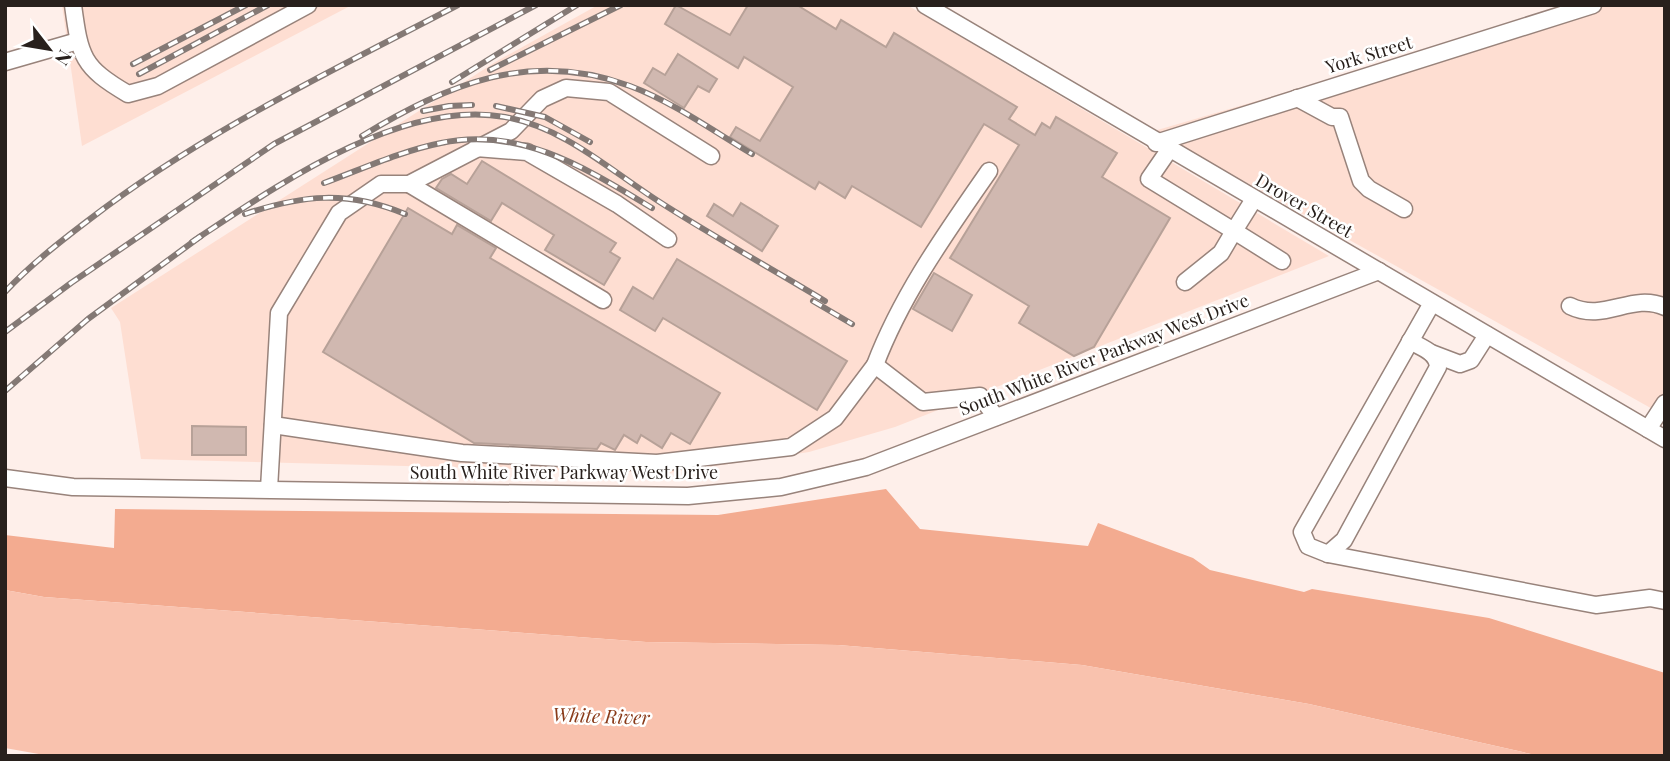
<svg xmlns="http://www.w3.org/2000/svg" width="1670" height="761" viewBox="0 0 1670 761" font-family="'Playfair Display',serif">
<rect width="100%" height="100%" fill="#feefea"/>
<g fill="#feded2">
<path d="M62,5H352L82,146Z"/>
<path d="M598,5H907L1329,256L895,427L809,452L668,473L141,459L120,322L111,308L497,61Z"/>
<path d="M1585,5H1665V416L1154,131Z"/>
</g>
<path fill="#f3ab90" d="M886,489L920,529L1088,546L1098,523L1193,558L1210,570L1304,592L1312,589L1489,618L1665,673V756H1540L1309,704L1082,665L838,645L646,642L44,597L5,590V535L114,548L115,509L718,515Z"/>
<path fill="#f9c2ae" d="M5,590L44,597L646,642L838,645L1082,665L1309,704L1540,756H50L5,748Z"/>
<g fill="#d0b8b0" stroke="#b7a198" stroke-width="2">
<path d="M676,5L730,35L748,5H797L836,29L841,20L886,47L894,33L1017,107L1009,119L1035,135L1042,123L1050,128L1056,117L1117,153L1102,177L1170,218L1094,347L1074,356L1019,323L1029,306L950,258L1019,145L984,124L921,227L852,186L845,198L819,182L815,189L730,137L736,127L760,141L793,87L744,57L738,68L665,24Z"/>
<path d="M678,54L717,79L709,92L698,86L684,108L644,83L653,68L665,75Z"/>
<path d="M482,161L616,243L610,252L620,258L604,285L545,250L554,235L502,203L491,221L436,188L442,179L451,174L467,184Z"/>
<path d="M741,203L778,226L762,251L707,216L714,204L733,216Z"/>
<path d="M408,208L452,234L457,225L496,248L490,258L720,393L690,444L671,433L662,448L641,435L637,443L624,435L615,450L601,443L597,449L474,443L323,352Z"/>
<path d="M677,259L847,361L817,410L663,318L655,331L620,310L633,287L653,299Z"/>
<path d="M934,273L972,295L952,331L913,309Z"/>
<path d="M192,426L246,427V455H192Z"/>
</g>
<g fill="none" stroke-linecap="round" stroke-linejoin="round">
<defs>
<g id="minor">
<path d="M73,5C80,57 82,67 128,94L158,86L308,5"/>
<path d="M925,5L1665,439"/>
<path d="M5,62L78,41"/>
<path d="M1297,98L1332,117H1340L1361,181L1369,189L1404,209"/>
<path d="M1156,143L1593,5"/>
<path d="M476,148L527,152L617,204L668,239"/>
<path d="M1169,150L1149,179L1234,231L1254,199"/>
<path d="M409,184L603,300"/>
<path d="M1185,282L1221,253L1234,231L1282,261"/>
<path d="M1432,303L1302,532L1308,546L1328,554L1596,605L1650,598L1665,601"/>
<path d="M1570,306C1605,323 1631,292 1665,307"/>
<path d="M1431,353L1460,364L1471,360L1487,335"/>
<path d="M875,365C902,294 946,233 989,171"/>
<path d="M273,425L462,453L657,463L791,447L835,418L875,365L923,402L980,396L996,417"/>
<path d="M1648,429L1665,403"/>
<path d="M5,478L73,487L688,496L781,487L866,467L1379,271"/>
<path d="M269,489L279,313L339,213L381,184H409L511,131L542,99L566,88L609,92L711,156"/>
<path d="M1328,554L1344,540L1438,367C1437,352 1422,348 1410,341"/>
</g>
</defs>
<use href="#minor" stroke="#98837b" stroke-width="19"/>
<use href="#minor" stroke="#fff" stroke-width="16"/>
<defs>
<g id="rail">
<path d="M133,64L246,5"/>
<path d="M490,70L621,5"/>
<path d="M139,74L268,5"/>
<path d="M452,82L577,5"/>
<path d="M496,106L545,117L590,142"/>
<path d="M423,111L449,106L472,105"/>
<path d="M362,136C448,84 530,49 630,86C673,102 713,131 752,154"/>
<path d="M324,183C362,169 401,151 441,143C521,126 587,169 652,208"/>
<path d="M245,214C302,195 347,190 405,214"/>
<path d="M192,242C275,187 400,98 505,117C567,128 614,174 666,206C718,239 772,269 825,301"/>
<path d="M5,292C30,265 61,241 90,219C203,132 332,71 458,5"/>
<path d="M813,301L852,324"/>
<path d="M5,332L71,283L274,144L536,5"/>
<path d="M5,391L88,319L201,236"/>
</g>
</defs>
<use href="#rail" stroke="#847975" stroke-width="6"/>
<use href="#rail" stroke="#fff" stroke-width="3.5" stroke-dasharray="10" stroke-linecap="butt"/>
</g>
<g text-anchor="middle" stroke-width="5" stroke-linejoin="round" paint-order="stroke">
<g font-size="18" fill="#28201c" stroke="#fff">
<text transform="translate(1369 55) rotate(-17)" y="6">York Street</text>
<text transform="translate(1304 206) rotate(30)" y="6">Drover Street</text>
<text transform="translate(1104 355) rotate(-21)" y="6">South White River Parkway West Drive</text>
<text x="564" y="479">South White River Parkway West Drive</text>
</g>
<g font-size="19" font-style="italic" fill="#893b1a" stroke="#fff">
<text transform="translate(601 716) rotate(2)" y="7">White River</text>
</g>
</g>
<rect width="1670" height="761" fill="none" stroke="#28201c" stroke-width="14"/>
<g transform="translate(49 49) rotate(121)" stroke="#ffffff" stroke-width="5" paint-order="stroke">
<path d="M0-5L12 26L0 18L-12 26Z" fill="#28201c"/>
<text y="-10" font-size="19" font-weight="bold" text-anchor="middle" fill="#28201c">N</text>
</g>
</svg>
